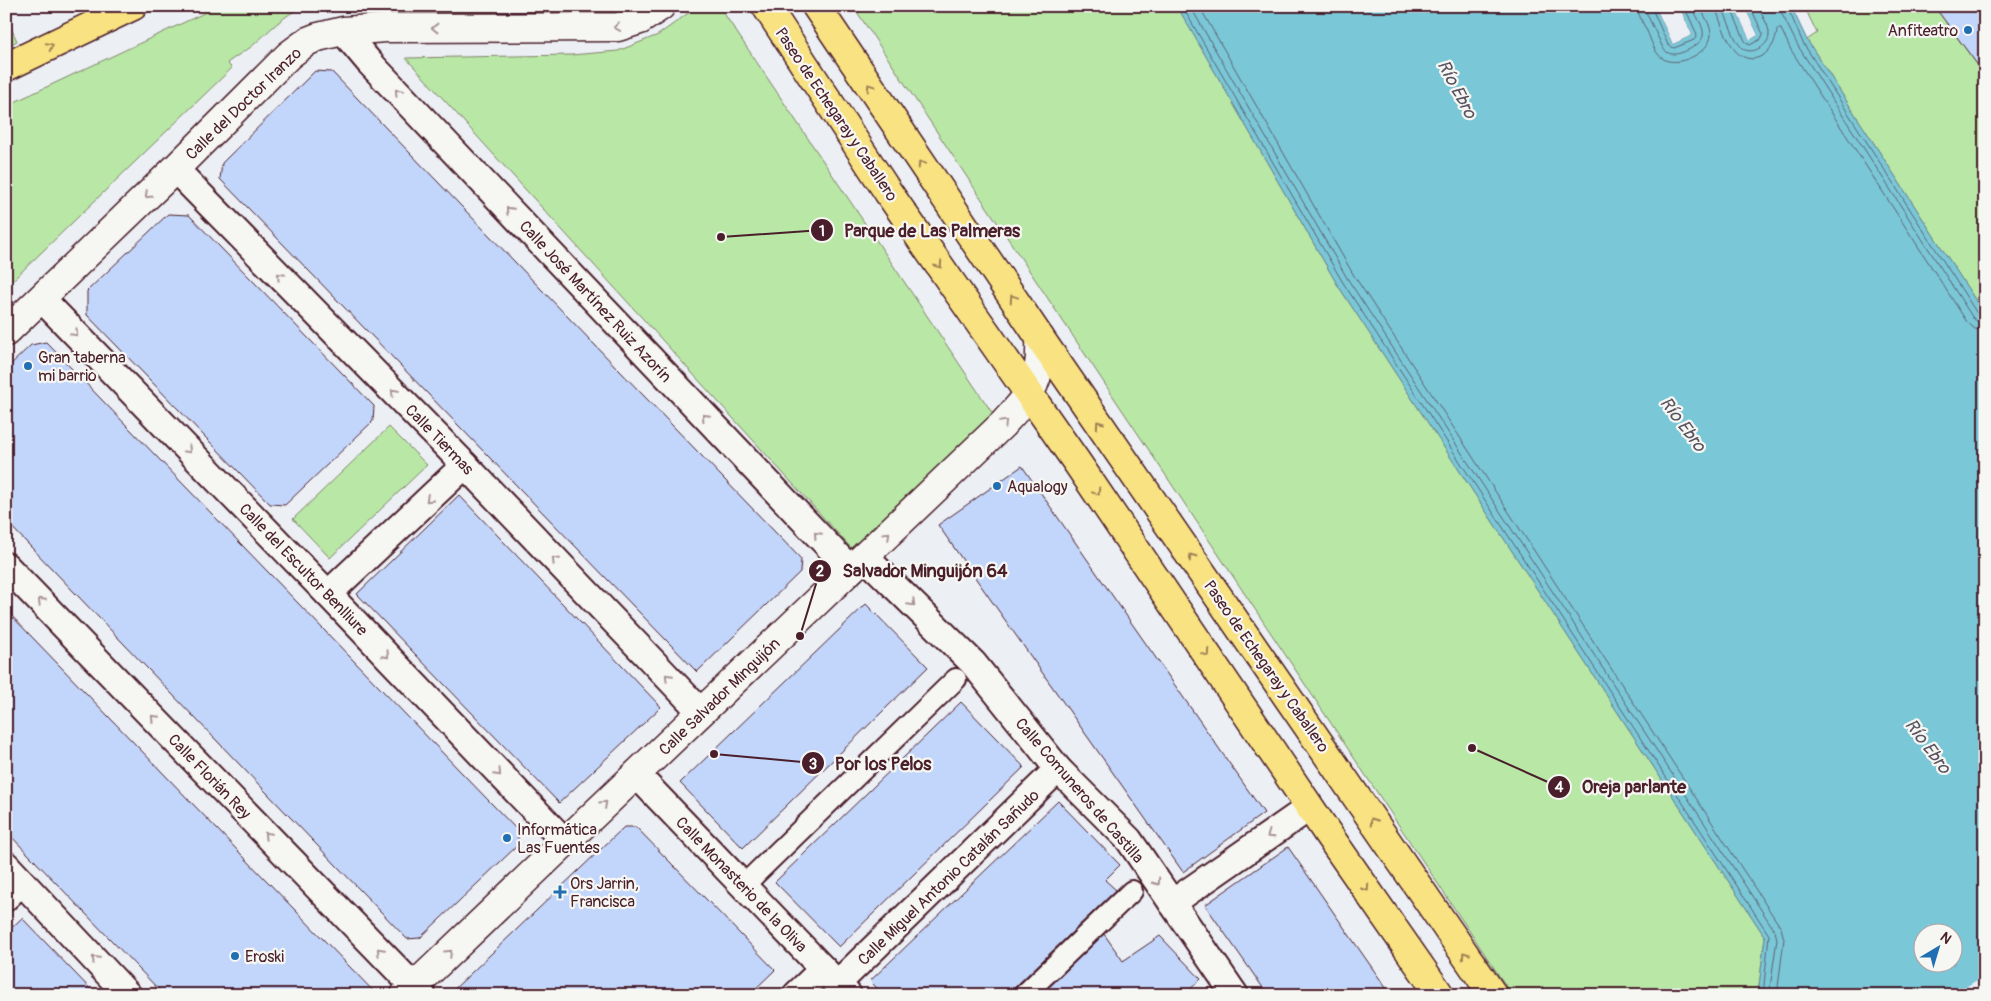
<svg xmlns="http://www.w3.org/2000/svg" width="1991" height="1001" viewBox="0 0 1991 1001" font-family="Pangolin,sans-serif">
<rect width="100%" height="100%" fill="#eceff4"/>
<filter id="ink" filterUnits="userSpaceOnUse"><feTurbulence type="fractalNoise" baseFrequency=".02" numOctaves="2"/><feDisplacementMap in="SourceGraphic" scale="10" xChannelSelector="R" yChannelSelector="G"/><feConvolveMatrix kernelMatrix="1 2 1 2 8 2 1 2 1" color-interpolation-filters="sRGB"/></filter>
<g filter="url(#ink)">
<g fill="#b8e7a6" stroke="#818368">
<path d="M219,6H306C283,14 269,32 251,47C243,52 235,57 227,63L232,68L13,280L6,272V106Z"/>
<path d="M698,6H719L995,417L851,548L406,58L571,55L618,51L658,35Z"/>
<path d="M853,6H1177L1337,284L1765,937L1758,995H1512Z"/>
<path d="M1804,6H1985V315L1807,40L1817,33Z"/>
<path d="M7,19L17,41L6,47V20Z"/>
<path d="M389,427L427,465L330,558L293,519Z"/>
</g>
<path fill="#7ac7d8" stroke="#678493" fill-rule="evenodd" d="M1177,6H1655L1673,44L1692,35L1679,6H1734L1750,40L1758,35L1744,6H1791L1807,40L1985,315V995H1758L1765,937L1337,284ZM1924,934H1954V964H1924Z"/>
<g fill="#eceff4">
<path d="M1655,6H1658L1674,40L1689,33L1676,6H1679L1692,35L1673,44Z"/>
<path d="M1734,6H1737L1751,37L1755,34L1742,6H1744L1758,35L1750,40Z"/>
<path d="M1985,975V995H1953Z"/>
</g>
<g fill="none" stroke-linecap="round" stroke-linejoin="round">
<g stroke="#5d6270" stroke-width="1">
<path d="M1182,6L1342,281L1769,935L1763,995"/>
<path d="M1190,6L1347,278L1775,931L1777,939L1769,995"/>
<path d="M1199,6L1353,274L1781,928L1784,939L1777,995"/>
<path d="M1637,6C1638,15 1643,23 1647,31C1651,40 1654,52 1662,58C1676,69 1710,53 1711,35C1711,25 1704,15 1699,6"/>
<path d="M1645,6L1646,12L1663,48C1665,51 1668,54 1673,54C1681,55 1701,45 1703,36C1705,27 1695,14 1691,6"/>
<path d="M1651,6L1668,45L1674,48L1694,40L1697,36L1696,32L1684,6"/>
<path d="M1716,6C1717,17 1731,50 1740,55C1758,67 1777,48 1777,29H1781L1791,50L1967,322L1975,329L1985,331"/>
<path d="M1724,6V12C1729,22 1734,40 1742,48C1751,56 1769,46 1769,35C1770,26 1761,14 1757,6"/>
<path d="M1730,6L1745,41L1750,45L1761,39L1763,34L1750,6"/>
<path d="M1780,6L1781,12L1798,46L1973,318L1978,322L1985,324"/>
<path d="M1787,6L1803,43L1978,315L1985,317"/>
</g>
</g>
<g fill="#c2d5fb" stroke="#4a1f2b">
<path d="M1934,6H1985V75Z"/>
<path d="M315,71L332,72L801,559L800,572L697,672L220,179L222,163Z"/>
<path d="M168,214L189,215L374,406L373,421L285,505L270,504L87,315V291Z"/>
<path d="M46,342L518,831V845L420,938L407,939L6,521V369L31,345Z"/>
<path d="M1022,466L1264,813L1183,872L938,525Z"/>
<path d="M459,495L661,707L559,803L357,594Z"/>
<path d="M866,604L928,667L743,848L680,783Z"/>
<path d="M6,610L266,880L377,995H164L6,831Z"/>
<path d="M961,702L1024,767L839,947L775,882Z"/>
<path d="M1058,801L1120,865L1105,880L1116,890L1016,986L1012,995H884L870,981Z"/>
<path d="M624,827H636L775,970L749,995H448Z"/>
<path d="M1288,847L1391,995H1268L1205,905Z"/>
<path d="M22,918L96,995H6V933Z"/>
<path d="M1104,934L1123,961L1160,936L1201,979L1184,995H1041Z"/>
</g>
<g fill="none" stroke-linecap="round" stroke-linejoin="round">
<defs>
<g id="pedestrian">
<path d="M743,886L956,679"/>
<path d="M6,901L24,884"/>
<path d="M1024,995L1132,891"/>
</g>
<g id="minor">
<path d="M343,31L369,62L851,570"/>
<path d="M175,169L465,465L701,712"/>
<path d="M41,298L328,594L565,842"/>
<path d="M865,557L973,663L1058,769L1129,840L1235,995"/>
<path d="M6,566L422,995"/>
<path d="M328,594L465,465"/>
<path d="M636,774L848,995"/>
<path d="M6,865L128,995"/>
<path d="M1172,903L1310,807"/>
<path d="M837,984L1058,769"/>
<path d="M796,995L823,969"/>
</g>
<g id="tertiary">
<path d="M6,332L175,169L289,55L308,41L318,37L343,31L386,28L618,27L640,20L661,6"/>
<path d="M405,995L1003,424C1032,392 1042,383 1040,338"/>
</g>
<g id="primary">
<path d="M766,6L888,192L1078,464L1330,837L1440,995"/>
<path d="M816,6L1040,338L1493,995"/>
<path d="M6,67L133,6"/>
</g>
</defs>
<use href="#pedestrian" stroke="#4a1f2b" stroke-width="24"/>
<use href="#minor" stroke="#4a1f2b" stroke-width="30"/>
<use href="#tertiary" stroke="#4a1f2b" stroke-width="31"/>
<use href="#primary" stroke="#4a1f2b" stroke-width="31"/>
<use href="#pedestrian" stroke="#f6f6f2" stroke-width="20"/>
<use href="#minor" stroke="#f6f6f2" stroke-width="26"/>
<use href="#tertiary" stroke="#f6f6f2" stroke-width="28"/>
<use href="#primary" stroke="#f8e281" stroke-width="28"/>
</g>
<defs><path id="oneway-chevron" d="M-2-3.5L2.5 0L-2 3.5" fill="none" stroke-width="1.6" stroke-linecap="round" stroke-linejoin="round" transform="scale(1.25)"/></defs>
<g stroke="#a99598">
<use href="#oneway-chevron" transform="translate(617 27) rotate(172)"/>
<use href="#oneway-chevron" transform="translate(435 28) rotate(180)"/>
<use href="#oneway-chevron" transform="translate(398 92) rotate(-133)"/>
<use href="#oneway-chevron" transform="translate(148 195) rotate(136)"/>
<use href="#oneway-chevron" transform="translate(509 210) rotate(-133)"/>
<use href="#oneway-chevron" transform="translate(280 276) rotate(-134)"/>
<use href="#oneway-chevron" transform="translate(75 333) rotate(46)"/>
<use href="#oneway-chevron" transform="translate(394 392) rotate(-134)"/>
<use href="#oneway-chevron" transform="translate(705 417) rotate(-133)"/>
<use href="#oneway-chevron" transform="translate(1004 423) rotate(-46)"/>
<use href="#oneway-chevron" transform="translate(188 450) rotate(46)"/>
<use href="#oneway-chevron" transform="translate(429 499) rotate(137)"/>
<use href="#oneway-chevron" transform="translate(817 535) rotate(-133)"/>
<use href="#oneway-chevron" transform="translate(887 535) rotate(-44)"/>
<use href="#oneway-chevron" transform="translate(555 560) rotate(-134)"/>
<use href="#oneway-chevron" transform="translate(41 601) rotate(-134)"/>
<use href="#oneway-chevron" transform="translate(912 603) rotate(45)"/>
<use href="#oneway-chevron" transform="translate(386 655) rotate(47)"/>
<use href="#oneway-chevron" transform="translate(668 677) rotate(-134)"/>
<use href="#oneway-chevron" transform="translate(154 718) rotate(-134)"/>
<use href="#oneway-chevron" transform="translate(498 773) rotate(47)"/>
<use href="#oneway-chevron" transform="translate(604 804) rotate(-43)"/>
<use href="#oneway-chevron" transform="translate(267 835) rotate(-134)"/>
<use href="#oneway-chevron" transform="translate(1270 835) rotate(145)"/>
<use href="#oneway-chevron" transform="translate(1157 882) rotate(55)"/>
<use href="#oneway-chevron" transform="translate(380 951) rotate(-134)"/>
<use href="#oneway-chevron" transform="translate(449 953) rotate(-44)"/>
<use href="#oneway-chevron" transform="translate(95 959) rotate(-133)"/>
</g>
<g stroke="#a18056">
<use href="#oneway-chevron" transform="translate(50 46) rotate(-26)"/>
<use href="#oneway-chevron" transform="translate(870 87) rotate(-124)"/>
<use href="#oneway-chevron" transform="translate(921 164) rotate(-124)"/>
<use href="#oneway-chevron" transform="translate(939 265) rotate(55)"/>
<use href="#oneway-chevron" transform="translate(1013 298) rotate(-124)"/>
<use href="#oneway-chevron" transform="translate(1099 424) rotate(-125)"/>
<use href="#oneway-chevron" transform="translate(1097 492) rotate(56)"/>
<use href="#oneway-chevron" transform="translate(1192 557) rotate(-125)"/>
<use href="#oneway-chevron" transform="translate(1206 653) rotate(56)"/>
<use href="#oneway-chevron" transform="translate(1373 821) rotate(-125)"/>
<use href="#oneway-chevron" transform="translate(1366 888) rotate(55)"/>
<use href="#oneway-chevron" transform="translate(1465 955) rotate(-125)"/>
</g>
</g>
<g fill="#1f6fb2" stroke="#f6f6f2" stroke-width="2">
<circle cx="1968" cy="30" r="5"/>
<circle cx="28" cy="366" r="5"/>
<circle cx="997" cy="486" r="5"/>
<circle cx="507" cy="838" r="5"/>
<path d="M557.5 884.5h5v5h5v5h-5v5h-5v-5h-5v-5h5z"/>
<circle cx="235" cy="956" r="5"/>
</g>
<g text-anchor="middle" stroke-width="4.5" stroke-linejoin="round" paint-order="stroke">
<g font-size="16" fill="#4a1f2b" stroke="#f6f6f2" text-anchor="start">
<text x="1958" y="36" text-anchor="end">Anfiteatro</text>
<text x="38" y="363">Gran taberna<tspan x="38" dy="18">mi barrio</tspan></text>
<text x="1007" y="492">Aqualogy</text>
<text x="517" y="835">Informática<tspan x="517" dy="18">Las Fuentes</tspan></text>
<text x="570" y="889">Ors Jarrin,<tspan x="570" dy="18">Francisca</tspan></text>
<text x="245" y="962">Eroski</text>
</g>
<g font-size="16" fill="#4a1f2b" stroke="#f6f6f2">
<text transform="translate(243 103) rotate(-44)" y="6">Calle del Doctor Iranzo</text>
<text transform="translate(837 114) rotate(56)" y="6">Paseo de Echegaray y Caballero</text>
<text transform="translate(596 301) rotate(47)" y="6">Calle José Martínez Ruiz Azorín</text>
<text transform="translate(440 439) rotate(46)" y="6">Calle Tiermas</text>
<text transform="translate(304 569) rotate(46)" y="6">Calle del Escultor Benlliure</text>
<text transform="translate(1267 666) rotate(55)" y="6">Paseo de Echegaray y Caballero</text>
<text transform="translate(719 696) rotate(-44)" y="6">Calle Salvador Minguijón</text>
<text transform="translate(210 776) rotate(46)" y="6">Calle Florián Rey</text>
<text transform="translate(1080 790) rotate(49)" y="6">Calle Comuneros de Castilla</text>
<text transform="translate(948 877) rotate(-44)" y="6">Calle Miguel Antonio Catalán Sañudo</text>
<text transform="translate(742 884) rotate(46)" y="6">Calle Monasterio de la Oliva</text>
</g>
<g font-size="18" font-style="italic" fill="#58515f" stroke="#f6f6f2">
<text transform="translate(1457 89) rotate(62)" y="6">Río Ebro</text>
<text transform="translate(1683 424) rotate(53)" y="6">Río Ebro</text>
<text transform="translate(1928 746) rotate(53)" y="6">Río Ebro</text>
</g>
</g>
<path fill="none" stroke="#4a1f2b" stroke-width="2" d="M721 237L822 230M800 636L820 571M714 754L813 763M1472 748L1559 787"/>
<g fill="#4a1f2b" stroke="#f6f6f2" stroke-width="2">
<circle cx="721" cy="237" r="5"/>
<circle cx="800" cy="636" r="5"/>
<circle cx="714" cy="754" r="5"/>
<circle cx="1472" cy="748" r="5"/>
<circle cx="822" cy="230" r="12"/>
<circle cx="820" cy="571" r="12"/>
<circle cx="813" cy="763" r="12"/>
<circle cx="1559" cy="787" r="12"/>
</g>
<g font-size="15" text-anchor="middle" font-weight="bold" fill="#fff">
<text x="822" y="236">1</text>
<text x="820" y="576">2</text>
<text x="813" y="769">3</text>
<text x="1559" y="792">4</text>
</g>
<g font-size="18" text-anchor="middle" font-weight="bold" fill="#4a1f2b" stroke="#f6f6f2" stroke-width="4.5" stroke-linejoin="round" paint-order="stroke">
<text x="932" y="237">Parque de Las Palmeras</text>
<text x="925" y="577">Salvador Minguijón 64</text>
<text x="883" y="770">Por los Pelos</text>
<text x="1634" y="793">Oreja parlante</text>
</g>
<rect width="1991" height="1001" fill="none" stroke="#f6f6f2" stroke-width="25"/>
<rect x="12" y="12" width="1966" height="976" fill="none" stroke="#4a1f2b" stroke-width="2" filter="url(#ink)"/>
<g transform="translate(1938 948) rotate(38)"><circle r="24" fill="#f6f6f2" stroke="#b1a0a2"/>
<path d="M0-4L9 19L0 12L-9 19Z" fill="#1f6fb2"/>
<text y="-8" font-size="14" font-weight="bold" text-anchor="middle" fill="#4a1f2b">N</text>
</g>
</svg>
